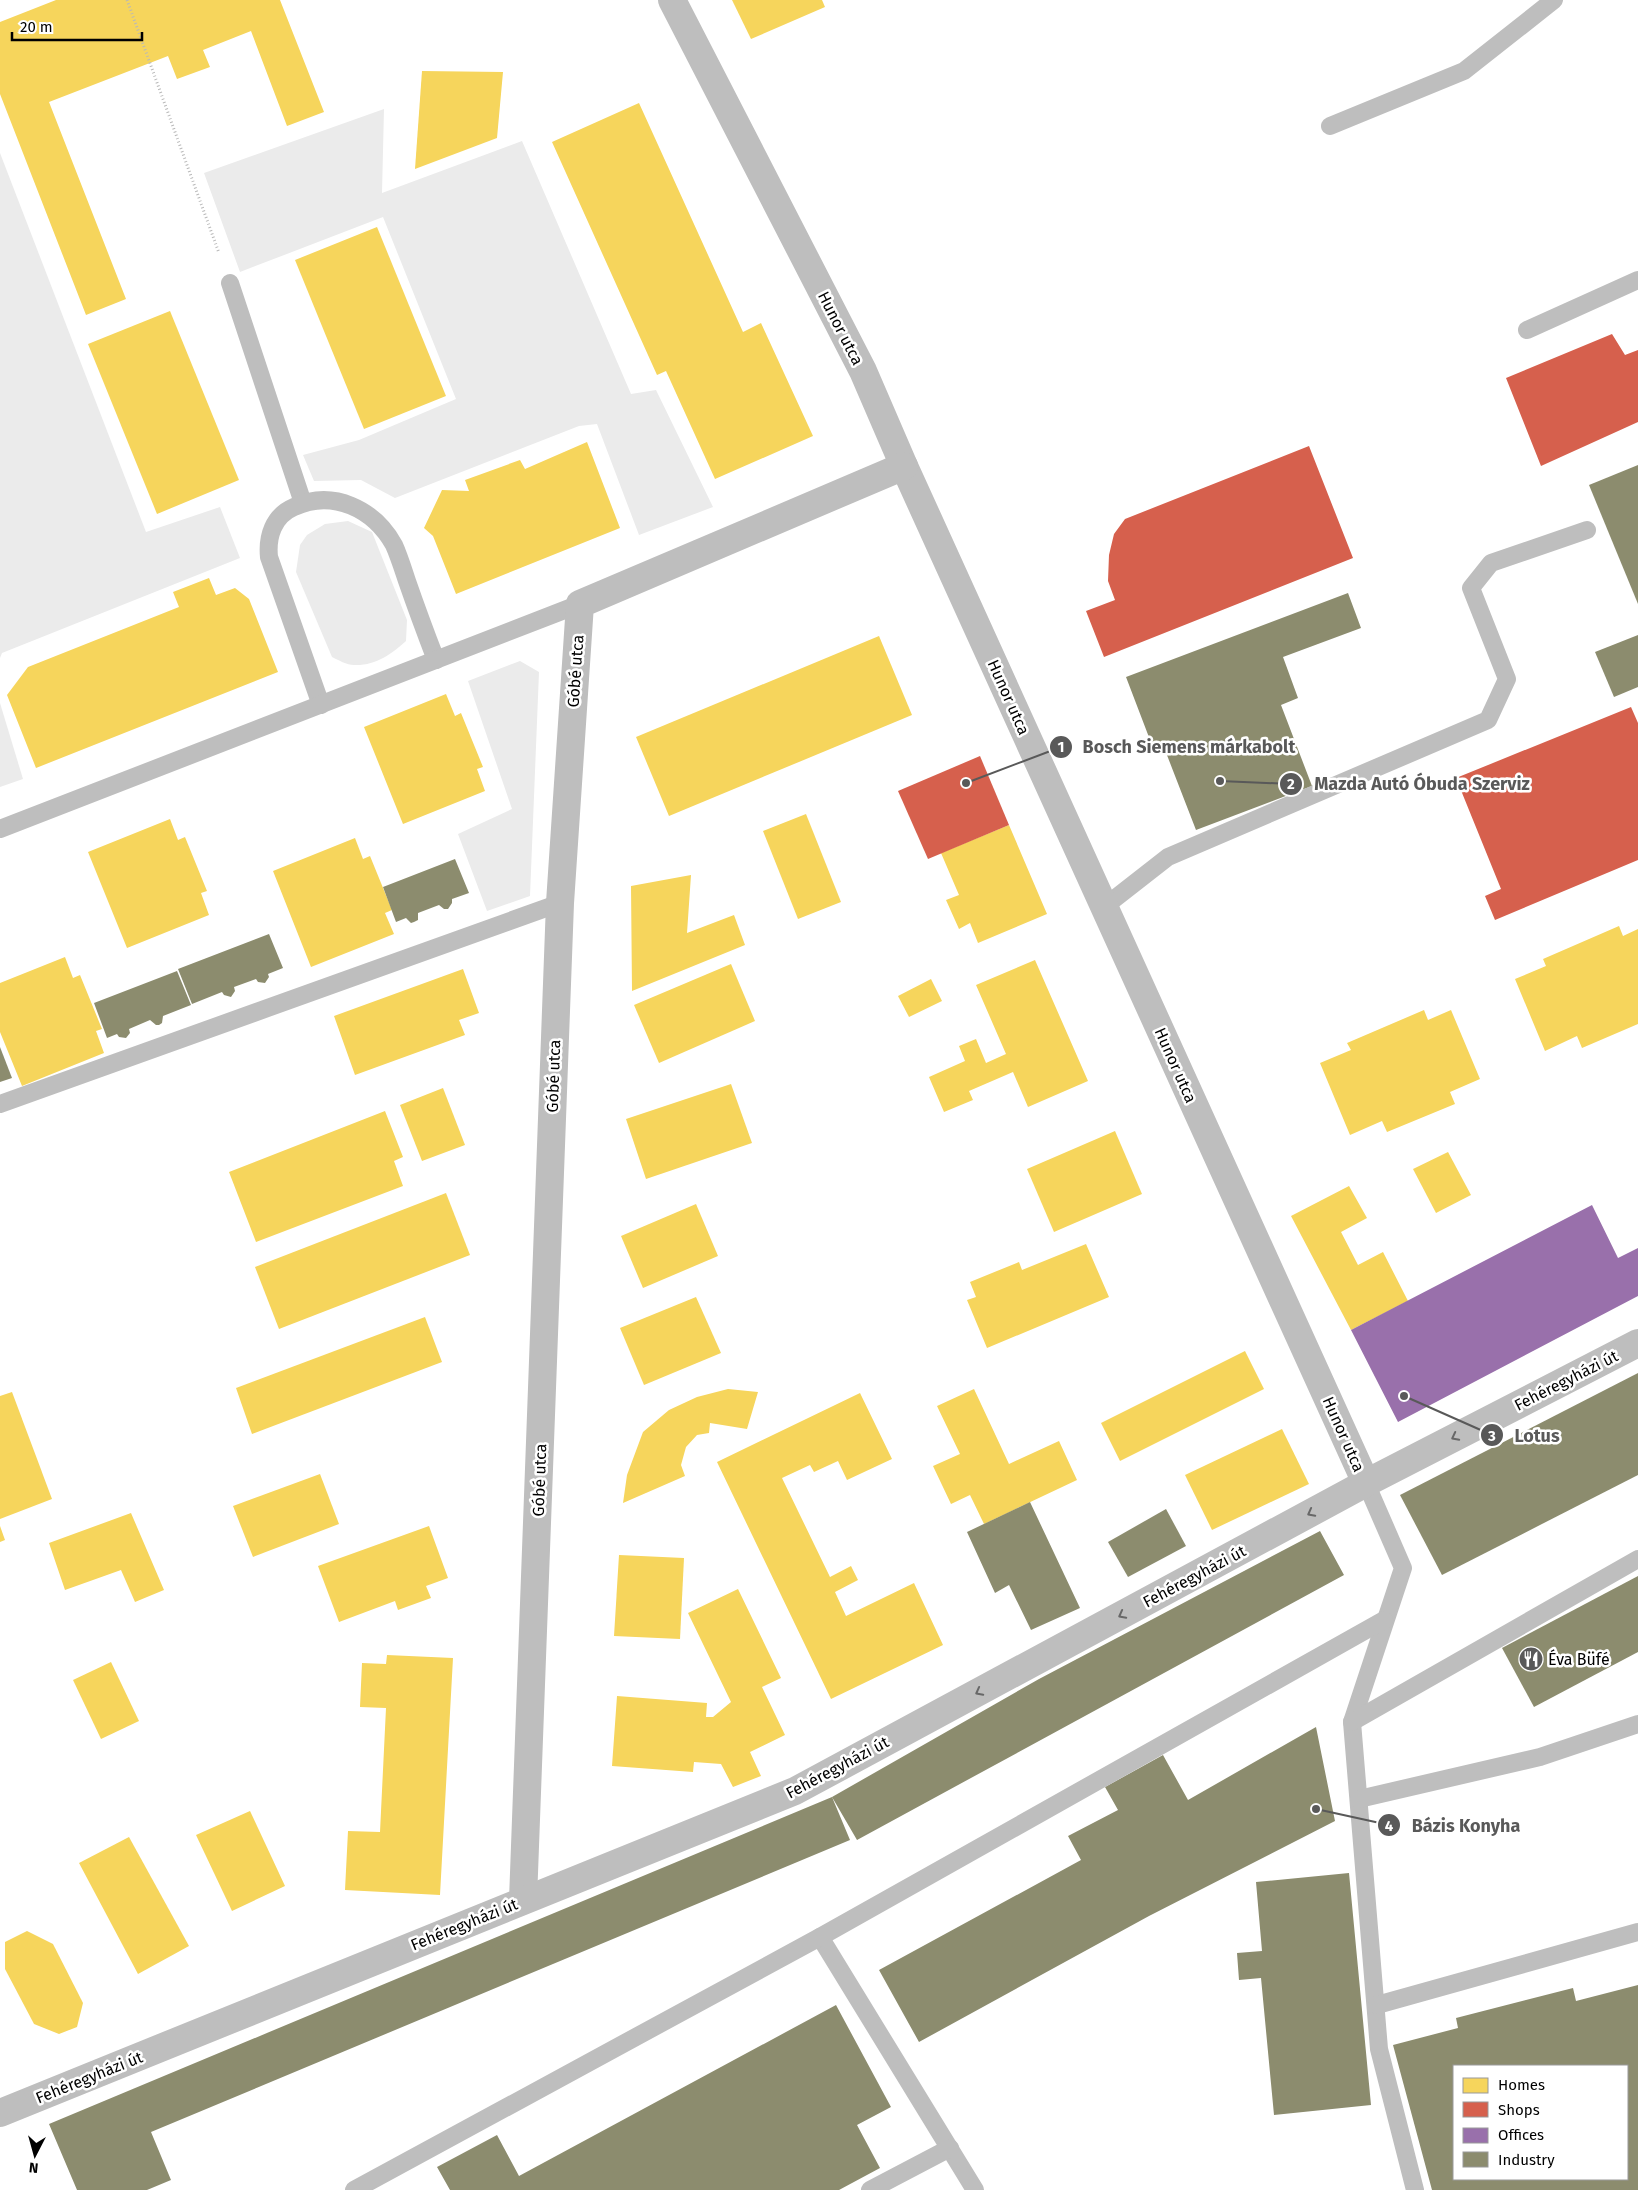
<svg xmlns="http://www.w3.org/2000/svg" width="1638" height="2190" viewBox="0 0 1638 2190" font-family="'Fira Sans',sans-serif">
<rect width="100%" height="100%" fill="#fff"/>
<g fill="#ebebeb">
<path d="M384,109L382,193L522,141L631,394L656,390L713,507L639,535L597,424L579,426L395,498L361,480L314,481L303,455L359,440L456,399L383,217L240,272L204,173Z"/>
<path d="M0,153L146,532L220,507L240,558L2,653L0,658Z"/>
<path d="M348,521L372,532L407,620L406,641C392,654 375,666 354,665C347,665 338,660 332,657L296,572L300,545L307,535L325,524Z"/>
<path d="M520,661L539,672L530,896L487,911L458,834L512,809L468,681Z"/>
<path d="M0,703L23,779L0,787Z"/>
</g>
<g fill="#f6d55c">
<path d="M56,0H280L324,112L287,126L251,31L203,50L210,67L177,79L168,56L49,102L126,299L86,315L0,94V22Z"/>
<path d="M732,0H822L825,7L751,39Z"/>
<path d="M422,71L503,72L497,138L415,169Z"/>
<path d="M639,103L743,332L761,323L813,436L715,479L666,371L657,375L552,142Z"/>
<path d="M377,227L446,396L364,429L295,260Z"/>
<path d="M170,311L239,480L157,514L88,344Z"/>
<path d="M587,442L620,528L456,594L433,536L424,528L442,490L469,491L465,480L520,460L525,469Z"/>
<path d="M209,578L216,595L235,588L249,599L278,672L36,768L7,695L28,667L179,607L173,592Z"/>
<path d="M879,636L912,715L669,816L636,737Z"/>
<path d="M446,694L455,716L461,713L483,767L477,769L485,791L403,824L364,727Z"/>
<path d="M806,814L841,902L798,919L763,831Z"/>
<path d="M170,819L178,840L185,837L207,891L201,893L209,915L127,948L88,852Z"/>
<path d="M1009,825L1047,914L978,943L970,923L959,929L946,900L959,895L941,853Z"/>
<path d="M355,838L363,859L370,856L392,910L385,913L394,934L311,967L273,871Z"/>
<path d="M691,875L687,933L734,915L745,945L632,991L631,886Z"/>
<path d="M1619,926L1623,936L1638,929V1024L1582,1048L1577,1036L1545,1051L1515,979L1546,966L1543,959Z"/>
<path d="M65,957L73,978L80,975L102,1029L96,1031L104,1053L22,1086L0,1032V983Z"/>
<path d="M1035,960L1088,1081L1028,1107L1013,1072L969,1091L973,1100L944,1112L929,1077L965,1061L959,1046L976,1039L986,1063L1006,1054L976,985Z"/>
<path d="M731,964L755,1021L659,1063L634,1005Z"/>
<path d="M463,969L479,1013L459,1020L465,1035L355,1075L334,1016Z"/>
<path d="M931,979L942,1001L909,1017L898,996Z"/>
<path d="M1424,1010L1428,1020L1451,1010L1480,1079L1450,1092L1455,1104L1387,1132L1382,1121L1350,1135L1320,1063L1351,1050L1347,1043Z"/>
<path d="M731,1084L752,1143L646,1179L626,1119Z"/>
<path d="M443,1088L465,1145L422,1161L400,1105Z"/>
<path d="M385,1111L403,1157L394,1161L403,1186L256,1242L229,1172Z"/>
<path d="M1115,1131L1142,1194L1054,1232L1027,1169Z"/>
<path d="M1448,1152L1471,1195L1436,1213L1413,1169Z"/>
<path d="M1349,1186L1367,1218L1341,1232L1358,1265L1383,1252L1408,1301L1351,1330L1291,1216Z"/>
<path d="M446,1193L470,1255L279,1329L255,1267Z"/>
<path d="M696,1204L718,1256L643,1288L621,1236Z"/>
<path d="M1086,1244L1109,1297L987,1348L967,1300L976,1297L970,1282L1019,1262L1022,1270Z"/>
<path d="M696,1297L721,1353L644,1385L620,1328Z"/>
<path d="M425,1317L442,1362L252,1434L236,1388Z"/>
<path d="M1245,1351L1264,1389L1120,1461L1101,1423Z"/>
<path d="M728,1389L758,1392L747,1429L710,1423L709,1433L697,1435L686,1447L681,1465L685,1476L623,1503L627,1475L643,1432L669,1410L697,1397Z"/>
<path d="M974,1389L1009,1464L1059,1441L1077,1480L984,1524L970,1495L951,1504L933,1466L960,1454L937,1406Z"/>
<path d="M12,1392L52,1499L0,1519V1396Z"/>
<path d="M860,1393L892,1459L847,1480L838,1461L814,1472L810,1465L782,1478L830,1577L851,1566L858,1580L835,1592L846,1616L914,1583L943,1645L831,1699L717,1462Z"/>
<path d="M1282,1429L1309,1484L1212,1530L1185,1475Z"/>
<path d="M320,1474L339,1524L253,1557L233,1506Z"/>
<path d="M131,1513L164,1590L135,1602L121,1570L65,1590L49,1543Z"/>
<path d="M0,1526L5,1540L0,1542Z"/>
<path d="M429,1526L448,1578L426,1586L431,1598L398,1610L395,1601L339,1622L318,1566Z"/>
<path d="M619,1555L684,1558L680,1639L614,1636Z"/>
<path d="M738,1589L781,1678L762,1687L785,1735L750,1752L761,1776L733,1787L721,1764L694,1762L693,1772L612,1766L617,1696L707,1703L706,1717H713L731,1702L688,1613Z"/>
<path d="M387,1655L453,1658L440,1895L345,1890L348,1831L380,1832L386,1708L360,1707L362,1663L386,1664Z"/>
<path d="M111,1662L139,1721L101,1739L73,1680Z"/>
<path d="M250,1811L285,1886L232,1911L196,1835Z"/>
<path d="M129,1837L189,1946L138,1974L79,1863Z"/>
<path d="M27,1931L53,1944L83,2003L77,2027L59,2034L34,2024L5,1969V1942Z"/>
</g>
<g fill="#d6604d">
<path d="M1612,334L1625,355L1638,350V422L1541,466L1506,378Z"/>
<path d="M1309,446L1353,558L1104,657L1086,611L1115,600L1108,581L1109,555L1114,534L1125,519Z"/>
<path d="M1638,474V593L1597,490Z"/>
<path d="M1631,707L1638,723V860L1495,920L1485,896L1501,889L1456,778Z"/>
<path d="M980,756L1009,825L928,859L898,791Z"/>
</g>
<path fill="#9970ab" d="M1592,1205L1618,1258L1638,1248V1296L1398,1422L1351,1330Z"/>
<g fill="#8c8c6e" fill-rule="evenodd">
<path d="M1638,465V604L1589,485Z"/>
<path d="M1348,593L1361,628L1283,657L1298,698L1281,705L1312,786L1196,830L1165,750L1155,753L1126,677Z"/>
<path d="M1638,635V687L1614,697L1595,652Z"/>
<path d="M455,859L469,893L452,899V903L448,909H444L439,905L418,913V920L414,922L411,923L406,918L396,922L383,887Z"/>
<path d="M269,934L283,968L268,974L269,977L265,983L258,982L256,979L234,987L235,991L231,997L224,995L222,992L192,1004L178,969Z"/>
<path d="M177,971L191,1005L163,1016L162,1023L159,1025H156L150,1020L129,1029L130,1033L126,1038L119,1037L117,1034L107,1038L94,1003Z"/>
<path d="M0,1047L12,1078L0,1082Z"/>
<path d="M1638,1373V1475L1442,1575L1400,1495Z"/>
<path d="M1030,1502L1080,1608L1031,1630L1009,1585L995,1593L967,1532Z"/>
<path d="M1166,1509L1186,1546L1128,1577L1108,1542Z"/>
<path d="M1320,1531L1344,1575L857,1840L832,1797L850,1840L151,2132L171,2180L147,2190H77L49,2124L832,1797L1039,1679Z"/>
<path d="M1638,1576V1652L1534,1707L1502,1648Z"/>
<path d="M1316,1727L1335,1821L1149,1916L919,2042L879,1970L1081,1860L1068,1836L1118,1810L1105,1787L1163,1755L1188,1800Z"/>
<path d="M1349,1873L1371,2105L1274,2115L1261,1978L1239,1980L1237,1953L1262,1951L1256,1882Z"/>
<path d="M1638,1985V2190H1432L1393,2045L1458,2028L1456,2018L1573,1988L1576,2001ZM1454,2066H1627V2179H1454Z"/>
<path d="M836,2005L891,2107L857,2125L880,2168L839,2190H450L437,2167L497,2135L519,2176Z"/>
</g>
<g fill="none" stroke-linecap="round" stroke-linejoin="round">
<path stroke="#b9b9b9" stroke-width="3" stroke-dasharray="1 2.5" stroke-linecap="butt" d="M127,0L219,253"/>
<g stroke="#bebebe" stroke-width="18">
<path d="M1330,126L1464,71L1554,0"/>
<path d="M230,283L303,503"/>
<path d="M1527,330L1638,280"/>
<path d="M321,705L269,557C267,537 273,516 294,507C333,489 374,509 394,545C399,556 403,569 407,581C416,607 426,634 436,660"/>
<path d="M0,829L580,604"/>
<path d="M1104,907L1168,857L1488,720L1507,679L1471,588L1491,563L1587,530"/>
<path d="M0,1104L560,903"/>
<path d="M1366,1483L1403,1568L1352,1722L1379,2049L1415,2190"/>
<path d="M1352,1722L1638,1559"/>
<path d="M1359,1799L1540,1757L1638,1724"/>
<path d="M820,1937L975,2190"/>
<path d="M1377,2005L1638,1932"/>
<path d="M354,2190L820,1937L1384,1620"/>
<path d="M870,2190L950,2148"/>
</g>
<g stroke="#bebebe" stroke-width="28">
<path d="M672,0L863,371L904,466L1366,1483"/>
<path d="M523,1900L560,903L580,604L904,466"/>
<path d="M0,2113L795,1791L1366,1483L1638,1343"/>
</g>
</g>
<defs><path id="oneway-chevron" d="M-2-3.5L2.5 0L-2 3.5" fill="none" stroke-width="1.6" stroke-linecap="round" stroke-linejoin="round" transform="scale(1.25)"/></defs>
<g stroke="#686868">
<use href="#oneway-chevron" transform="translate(1455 1437) rotate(153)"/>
<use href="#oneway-chevron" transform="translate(1311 1513) rotate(152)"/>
<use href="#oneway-chevron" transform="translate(1122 1615) rotate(152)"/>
<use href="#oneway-chevron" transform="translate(979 1692) rotate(152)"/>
</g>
<defs>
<symbol id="restaurant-disc" viewBox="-11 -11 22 22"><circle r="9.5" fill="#595959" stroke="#fff"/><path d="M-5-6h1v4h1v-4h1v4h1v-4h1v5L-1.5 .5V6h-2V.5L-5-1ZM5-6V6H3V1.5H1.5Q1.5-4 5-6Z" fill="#fff"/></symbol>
</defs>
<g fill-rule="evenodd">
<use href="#restaurant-disc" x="1517" y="1645" width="28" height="28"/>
</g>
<g text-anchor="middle" stroke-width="5" stroke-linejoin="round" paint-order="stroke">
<g font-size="16" fill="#000" stroke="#fff">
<text transform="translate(841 328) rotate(63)" y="6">Hunor utca</text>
<text transform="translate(575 671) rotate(-86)" y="6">Góbé utca</text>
<text transform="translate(1009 697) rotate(66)" y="6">Hunor utca</text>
<text transform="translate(1176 1065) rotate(66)" y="6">Hunor utca</text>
<text transform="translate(553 1076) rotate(-88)" y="6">Góbé utca</text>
<text transform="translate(1566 1380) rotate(-27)" y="6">Fehéregyházi út</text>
<text transform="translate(1344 1434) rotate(66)" y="6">Hunor utca</text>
<text transform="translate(539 1480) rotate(-88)" y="6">Góbé utca</text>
<text transform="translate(1194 1576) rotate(-28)" y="6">Fehéregyházi út</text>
<text transform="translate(837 1767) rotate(-28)" y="6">Fehéregyházi út</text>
<text transform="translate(464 1924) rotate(-22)" y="6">Fehéregyházi út</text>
<text transform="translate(89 2077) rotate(-22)" y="6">Fehéregyházi út</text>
</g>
<g font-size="16" fill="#000" stroke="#fff" text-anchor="start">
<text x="1548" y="1665">Éva Büfé</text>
</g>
</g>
<path fill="none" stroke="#595959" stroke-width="2" d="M966 783L1061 747M1220 781L1291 784M1404 1396L1492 1435M1316 1809L1389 1825"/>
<g fill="#595959" stroke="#fff" stroke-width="2">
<circle cx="966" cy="783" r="5"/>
<circle cx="1220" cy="781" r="5"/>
<circle cx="1404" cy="1396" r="5"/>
<circle cx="1316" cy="1809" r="5"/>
<circle cx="1061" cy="747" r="12"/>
<circle cx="1291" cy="784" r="12"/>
<circle cx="1492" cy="1435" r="12"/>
<circle cx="1389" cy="1825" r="12"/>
</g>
<g font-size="15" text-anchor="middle" font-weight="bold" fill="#fff">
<text x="1061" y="752">1</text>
<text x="1291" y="789">2</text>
<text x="1492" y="1441">3</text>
<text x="1389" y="1831">4</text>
</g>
<g font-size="18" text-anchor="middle" font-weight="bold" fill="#595959" stroke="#fff" stroke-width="5" stroke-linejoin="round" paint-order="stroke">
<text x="1189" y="753">Bosch Siemens márkabolt</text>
<text x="1422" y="790">Mazda Autó Óbuda Szerviz</text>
<text x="1537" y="1442">Lotus</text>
<text x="1466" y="1832">Bázis Konyha</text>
</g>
<rect x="1453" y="2065" width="175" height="115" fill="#ffffff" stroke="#999999"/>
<rect x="1463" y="2078" width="25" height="15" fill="#f6d55c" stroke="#999999"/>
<text x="1498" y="2090" font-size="15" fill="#000000">Homes</text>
<rect x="1463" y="2102" width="25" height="15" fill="#d6604d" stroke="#999999"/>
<text x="1498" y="2115" font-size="15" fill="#000000">Shops</text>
<rect x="1463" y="2128" width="25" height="15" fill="#9970ab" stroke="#999999"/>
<text x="1498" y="2140" font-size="15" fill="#000000">Offices</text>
<rect x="1463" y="2152" width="25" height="15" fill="#8c8c6e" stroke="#999999"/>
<text x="1498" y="2165" font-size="15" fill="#000000">Industry</text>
<g transform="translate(35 2155) rotate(186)" stroke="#ffffff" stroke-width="4" paint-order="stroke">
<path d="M0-4L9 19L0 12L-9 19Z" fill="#000000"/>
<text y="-8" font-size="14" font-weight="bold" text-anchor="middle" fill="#000000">N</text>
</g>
<path d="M12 32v8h130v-8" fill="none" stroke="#000000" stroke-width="2.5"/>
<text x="20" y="32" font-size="15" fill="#000000" stroke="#ffffff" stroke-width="4" paint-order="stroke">20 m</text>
</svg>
